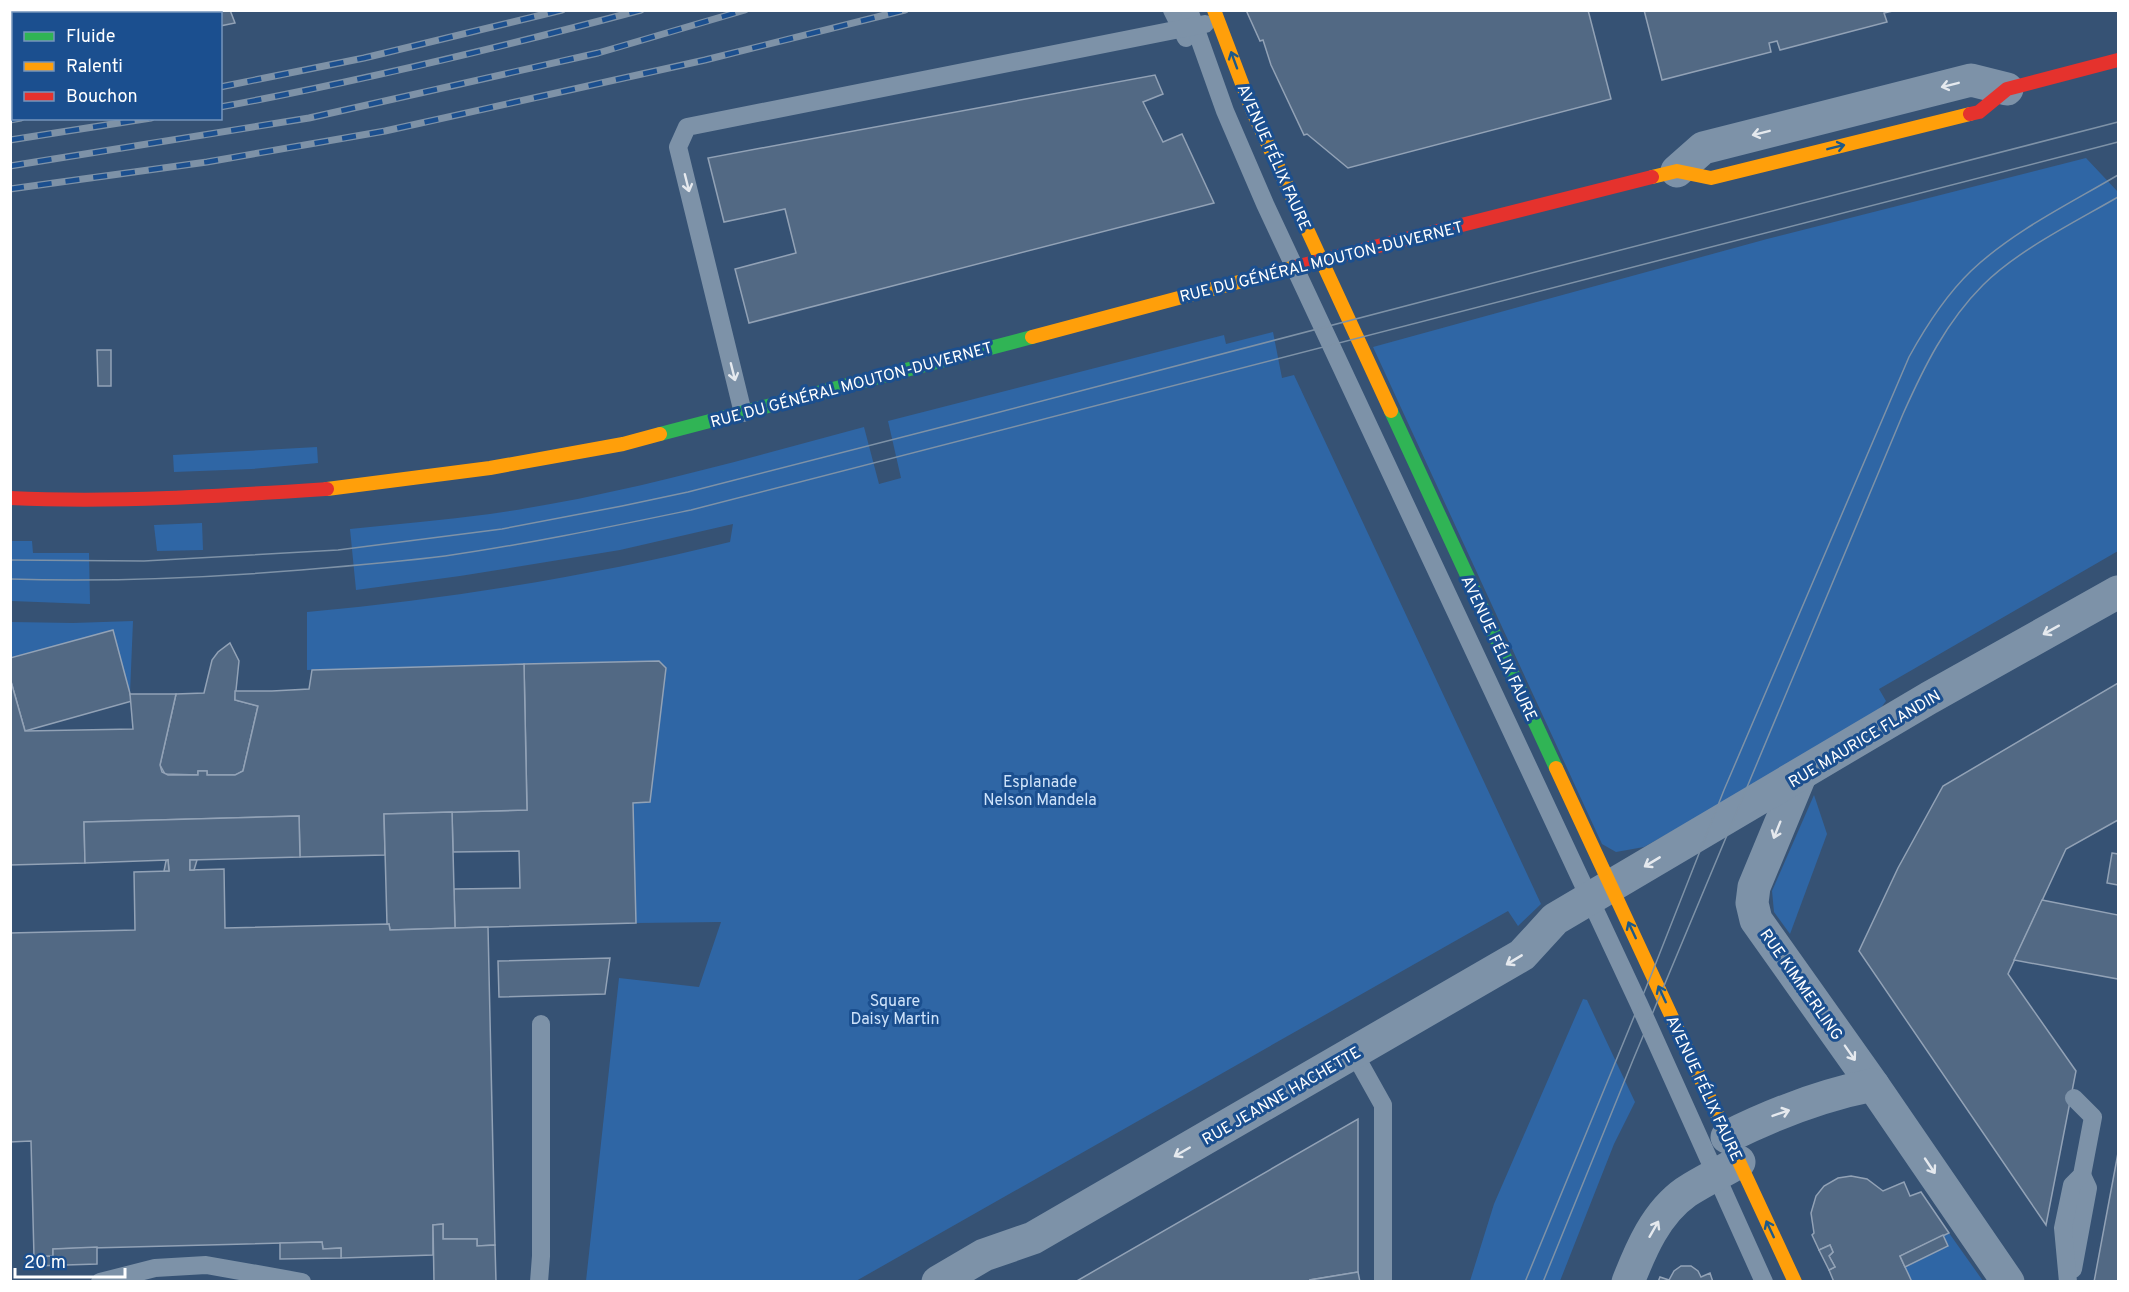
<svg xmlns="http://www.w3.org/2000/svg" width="2129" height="1292" viewBox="0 0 2129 1292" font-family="Overpass,sans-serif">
<rect width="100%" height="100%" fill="#365274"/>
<g fill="#2f66a5">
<path d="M2086,158L2118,192V551L1879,689L1886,701L1868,725L1782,770L1644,847L1616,852L1602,844L1373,347L1767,239Z"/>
<path d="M1273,332L1282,378L1294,375L1541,904L1518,926L1508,911L856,1281H586L619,978L699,987L721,922L636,923L633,803L650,802L666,668L659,661L307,670V612C450,599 591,576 730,542L733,524L620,550L460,576L356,590L350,529C396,524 444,520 490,514C617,496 741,460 864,427L879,484L901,478L888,421L1224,335L1226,344Z"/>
<path d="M317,447L318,463L252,469L174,472L173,455Z"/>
<path d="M202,523L203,550L157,551L154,525Z"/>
<path d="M11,541H32L33,553H89L90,604L11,601Z"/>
<path d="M133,621L130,694L113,630L11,658V622L73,623Z"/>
<path d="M1814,795L1827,834L1790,934L1774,912L1772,891Z"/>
<path d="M1583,999L1587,1000L1635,1102L1614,1144L1560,1281H1470L1494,1204Z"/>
<path d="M1949,1233L1983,1281H1912L1905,1267L1948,1246L1943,1235Z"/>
</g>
<g fill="#526984" stroke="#92a2b6" stroke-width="1.5">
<path d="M43,10H127L111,14H43Z"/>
<path d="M136,10H230L235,23L220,26V14H137Z"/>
<path d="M1246,10H1588L1611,99L1348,168L1307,134L1304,135L1271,65L1263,40L1260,41Z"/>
<path d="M1644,10H1897L1884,13L1887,22L1780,50L1777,41L1769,43L1771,52L1662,80Z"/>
<path d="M1155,75L1163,94L1143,102L1163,142L1182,134L1214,203L749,323L735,269L796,253L785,209L724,222L708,158Z"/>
<path d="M97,350H111V386H98Z"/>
<path d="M113,630L132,701L25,731L10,678V658Z"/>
<path d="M230,643L239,661L235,700L258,706L243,771L236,775H207V771H198V775L165,774L160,765L176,694L204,693L212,660L218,652Z"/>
<path d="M659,661L666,668L650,802L633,803L636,923L455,928L454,889L520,888L519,851L453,852L452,812L527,810L524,664Z"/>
<path d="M524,664L527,810L384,814L385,855L300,857L299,816L84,822L85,863L10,865V678L25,731L133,729L130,694H176L160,765L162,772L168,775H198V771H207V775H235L243,771L258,706L235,700V691H272L309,689L312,670Z"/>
<path d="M2118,683V820L2066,849L2008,974L2076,1071L2046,1225L1859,951L1898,868L1943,786Z"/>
<path d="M452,812L455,928L390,930L389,924H387L384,814Z"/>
<path d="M299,816L300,857L190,860V870L224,869L225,928L389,924L390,930L488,927L495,1245L477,1246V1239H443V1224L433,1225V1255L341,1258V1248L323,1249L322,1242L53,1249V1256L34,1257L31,1141L10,1142V933L135,930L134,872L169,871L168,860L85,863L84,822Z"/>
<path d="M2112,853L2118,854V885L2107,883Z"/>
<path d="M168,860L169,871H164L166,861Z"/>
<path d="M190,860H197L194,870H190Z"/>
<path d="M2042,900L2118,915V979L2014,960Z"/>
<path d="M610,958L605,994L499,997L498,961Z"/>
<path d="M1358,1119V1272L1310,1280V1282H1075Z"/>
<path d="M2118,1153V1282H2094Z"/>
<path d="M1851,1176L1867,1179L1883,1191L1904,1182L1910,1196L1921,1192L1949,1233L1900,1256L1912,1282H1834L1829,1270L1835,1267L1829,1256L1833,1252L1830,1245L1819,1250L1812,1235L1814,1233L1811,1213L1816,1196L1824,1186L1838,1178Z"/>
<path d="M443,1224V1239H477V1246L495,1245L496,1282H434L433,1225Z"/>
<path d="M1943,1235L1948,1246L1905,1267L1900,1256Z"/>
<path d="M322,1242L323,1249L341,1248V1258L280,1259V1243Z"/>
<path d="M1830,1245L1833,1252L1829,1256L1835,1267L1829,1270L1819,1250Z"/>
<path d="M97,1247V1264L34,1266V1257L53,1256V1249Z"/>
<path d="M1681,1266H1691L1698,1271L1701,1277L1710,1273L1713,1282H1658L1660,1277L1669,1280L1674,1271Z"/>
<path d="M1358,1272L1360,1282H1310V1280Z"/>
</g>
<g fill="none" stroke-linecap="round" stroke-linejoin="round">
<g stroke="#7d92a8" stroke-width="18">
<path d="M1172,10L1186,38"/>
<path d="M1189,10L1225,111L1265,204L1639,1004L1764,1282"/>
<path d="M743,413L678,147L687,127L1205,24"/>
<path d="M1350,1046L1383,1105V1282"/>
<path d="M2073,1269L2088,1188L2082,1175"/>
<path d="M100,1282L155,1268L206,1265L302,1282"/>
<path d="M539,1282L541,1256V1024"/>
<path d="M2068,1282L2063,1228L2072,1185L2082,1175L2093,1117L2074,1098"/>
</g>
<g stroke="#7d92a8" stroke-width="33">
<path d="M1677,171L1703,148L1971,80L2007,89"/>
<path d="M1800,776L1754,887L1752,903L1756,920L1873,1085"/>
<path d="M1727,1137C1773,1114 1822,1095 1873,1085L2008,1282"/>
<path d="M938,1282L984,1255L1033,1238L1522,955L1555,919L1929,698L2118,592"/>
<path d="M1628,1282C1641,1249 1656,1213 1686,1192C1703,1181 1722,1172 1739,1162"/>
</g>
<g stroke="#30b455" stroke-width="14">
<path d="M1391,411L1556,768"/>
<path d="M660,434L1032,337"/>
</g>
<g stroke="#ff9f0a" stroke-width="14">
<path d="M1214,10L1252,110L1391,411"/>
<path d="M1652,177L1677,171L1711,178L1970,114"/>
<path d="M1032,337L1295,267"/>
<path d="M327,489L490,468L623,444L660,434"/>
<path d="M1556,768L1795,1282"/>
</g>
<g stroke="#e5322d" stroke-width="14">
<path d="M1970,114L1979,112L2007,89L2118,60"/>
<path d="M1295,267L1652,177"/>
<path d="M10,498C116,503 221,496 327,489"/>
</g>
<g stroke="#7e92a7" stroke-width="1.5">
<path d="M10,560L144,561L338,550L502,529L622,506L688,492L977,418L1543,270L2118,122"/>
<path d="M10,579C107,582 204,578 301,570C349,566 397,562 445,556C528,544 609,527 691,510L2118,142"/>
<path d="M1525,1282L1652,973L1724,790L1909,357C1926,326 1945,296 1971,271C2013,231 2069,204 2118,175"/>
<path d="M1543,1282L1633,1060L1903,414C1924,367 1946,322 1983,285C2018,250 2075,222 2118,197"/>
</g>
<defs>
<g id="rail">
<path d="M220,87L364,58L562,10"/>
<path d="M220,107C362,81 502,47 641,10"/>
<path d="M10,120L21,118"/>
<path d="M10,140L151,118"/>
<path d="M10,166L309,118L598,53L745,10"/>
<path d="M10,189L207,162L385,131L705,60L905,10"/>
</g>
</defs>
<use href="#rail" stroke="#7e92a7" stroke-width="7"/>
<use href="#rail" stroke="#1b4f8f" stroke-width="4.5" stroke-dasharray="14" stroke-linecap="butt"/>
</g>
<defs><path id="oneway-shaft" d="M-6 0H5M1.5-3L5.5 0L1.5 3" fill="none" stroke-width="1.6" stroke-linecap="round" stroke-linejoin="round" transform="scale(1.5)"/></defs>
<g stroke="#1d5989">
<use href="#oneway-shaft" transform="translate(1234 60) rotate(-110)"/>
<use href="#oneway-shaft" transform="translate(1836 147) rotate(-14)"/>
<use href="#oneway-shaft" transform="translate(1632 930) rotate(-115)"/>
<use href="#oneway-shaft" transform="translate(1662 994) rotate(-115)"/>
<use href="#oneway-shaft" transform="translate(1770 1229) rotate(-115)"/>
</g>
<g stroke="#e5e9ee">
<use href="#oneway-shaft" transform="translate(1950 85) rotate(166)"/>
<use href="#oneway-shaft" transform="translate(1761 133) rotate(166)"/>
<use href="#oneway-shaft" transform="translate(687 183) rotate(76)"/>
<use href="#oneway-shaft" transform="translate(733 372) rotate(76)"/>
<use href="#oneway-shaft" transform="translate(2051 630) rotate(151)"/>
<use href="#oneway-shaft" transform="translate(1777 830) rotate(112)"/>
<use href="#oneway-shaft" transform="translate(1652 862) rotate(149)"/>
<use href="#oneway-shaft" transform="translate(1514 960) rotate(149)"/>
<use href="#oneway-shaft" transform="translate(1850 1053) rotate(55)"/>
<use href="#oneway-shaft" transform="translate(1781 1113) rotate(-19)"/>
<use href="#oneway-shaft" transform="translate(1182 1152) rotate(150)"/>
<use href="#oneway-shaft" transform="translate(1930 1166) rotate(56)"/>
<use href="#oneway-shaft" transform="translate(1654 1229) rotate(-60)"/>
</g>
<g text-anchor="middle" stroke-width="6" stroke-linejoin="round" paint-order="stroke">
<g font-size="16" fill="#fff" stroke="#1b4f8f">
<text transform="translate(1275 157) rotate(66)" y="6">AVENUE FÉLIX FAURE</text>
<text transform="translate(1321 261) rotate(-14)" y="6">RUE DU GÉNÉRAL MOUTON-DUVERNET</text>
<text transform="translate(851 384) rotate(-15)" y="6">RUE DU GÉNÉRAL MOUTON-DUVERNET</text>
<text transform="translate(1500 648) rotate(65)" y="6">AVENUE FÉLIX FAURE</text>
<text transform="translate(1864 738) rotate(-31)" y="6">RUE MAURICE FLANDIN</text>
<text transform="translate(1802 984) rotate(55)" y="6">RUE KIMMERLING</text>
<text transform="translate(1705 1088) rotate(65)" y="6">AVENUE FÉLIX FAURE</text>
<text transform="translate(1281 1095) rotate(-30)" y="6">RUE JEANNE HACHETTE</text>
</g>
<g font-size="16" fill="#cfe3fa" stroke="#1b4f8f">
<text x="1040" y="787">Esplanade<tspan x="1040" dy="18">Nelson Mandela</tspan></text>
<text x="895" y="1006">Square<tspan x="895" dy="18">Daisy Martin</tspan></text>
</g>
</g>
<rect width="2129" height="1292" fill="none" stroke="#ffffff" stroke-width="24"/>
<rect x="12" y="12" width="210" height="108" fill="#1b4f8f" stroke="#7695bc" stroke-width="1.5"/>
<rect x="24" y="32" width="30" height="9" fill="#30b455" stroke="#7695bc" stroke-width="1.5"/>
<text x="66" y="42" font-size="18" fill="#ffffff">Fluide</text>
<rect x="24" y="62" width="30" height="9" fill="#ff9f0a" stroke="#7695bc" stroke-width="1.5"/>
<text x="66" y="72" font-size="18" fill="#ffffff">Ralenti</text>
<rect x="24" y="92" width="30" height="9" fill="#e5322d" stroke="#7695bc" stroke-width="1.5"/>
<text x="66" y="102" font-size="18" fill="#ffffff">Bouchon</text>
<path d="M15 1268v9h110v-9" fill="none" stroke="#ffffff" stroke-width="3"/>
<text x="24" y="1268" font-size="18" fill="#ffffff" stroke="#1b4f8f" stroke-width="4.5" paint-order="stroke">20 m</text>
</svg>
